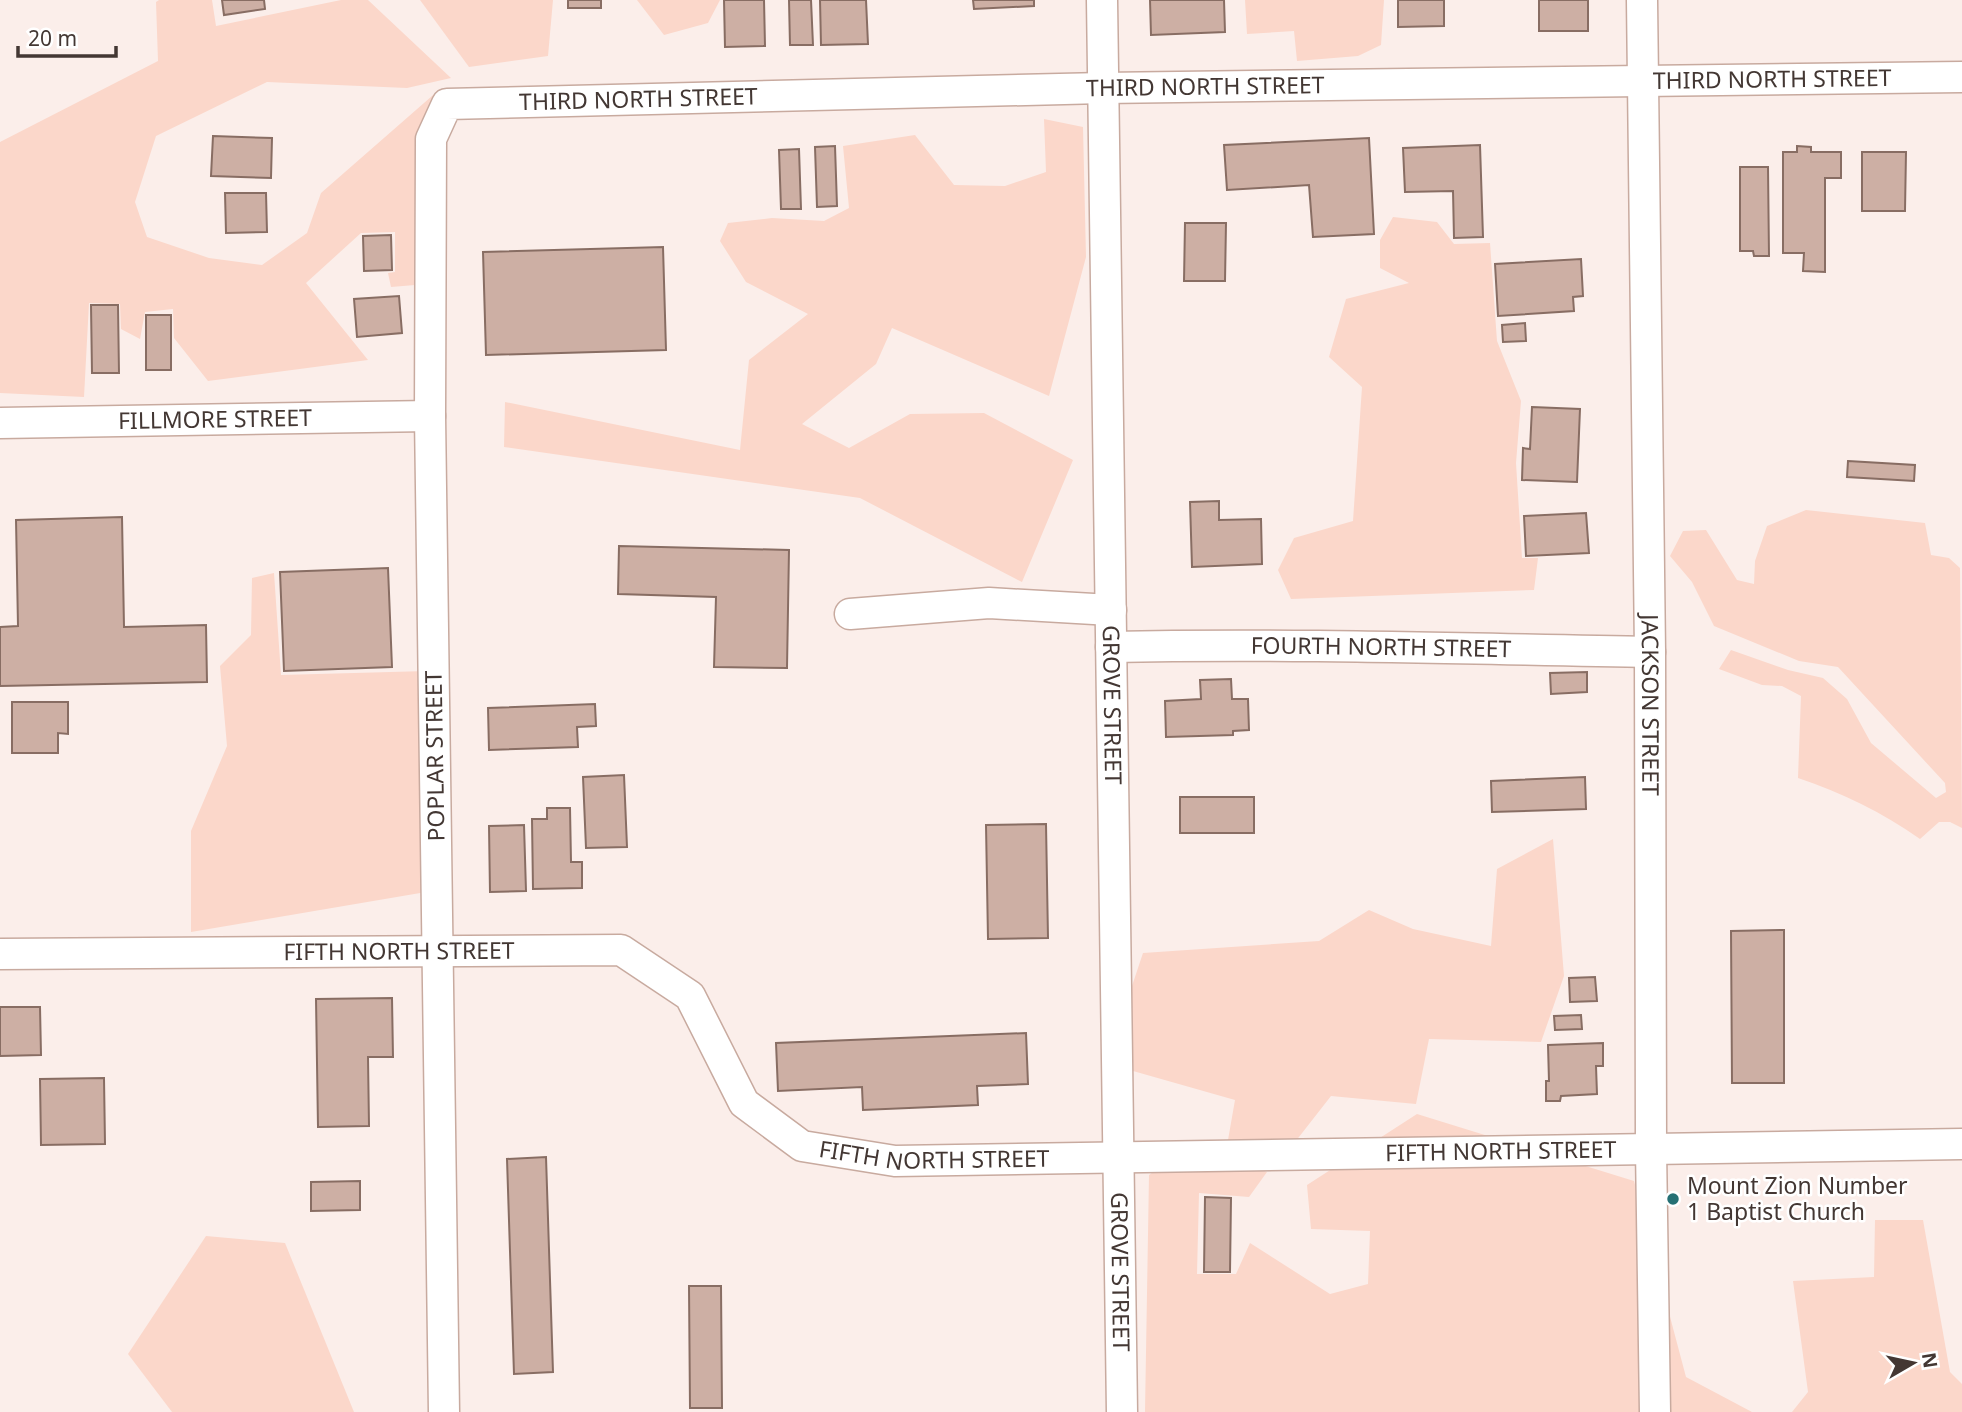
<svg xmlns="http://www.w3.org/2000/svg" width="1962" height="1412" viewBox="0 0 1962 1412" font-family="'Noto Sans',sans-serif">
<rect width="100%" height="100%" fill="#fbeeea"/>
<g fill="#fbd7ca">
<path d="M159,0H212L216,26L341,0H368L451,78L407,88L267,82L156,136L135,202L147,237L209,258L262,265L307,233L321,193L440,89L442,100L417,242L415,285L391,287L388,273L395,272V232L361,233L306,283L368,360L208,381L174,338L173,309L145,312L140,339L121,329L120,304L89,303L84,397L0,393V142L158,61L156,2Z"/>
<path d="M420,0H553L548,56L469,67Z"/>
<path d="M637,0H720L708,23L664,35Z"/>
<path d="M1245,0H1384L1381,45L1358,56L1297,61L1294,31L1247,34Z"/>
<path d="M1044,119L1083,127L1086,257L1049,396L892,328L876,364L802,424L849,448L910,414L984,413L1073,460L1022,582L860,498L504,447L505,402L740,450L749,360L808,314L746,282L720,241L728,223L772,218L824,221L849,208L843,146L915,135L954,185L1005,186L1046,172Z"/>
<path d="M1393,217L1437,222L1454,244L1490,243L1497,341L1521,401L1516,463L1522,558H1538L1534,590L1291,599L1278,570L1294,538L1353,521L1362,387L1329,357L1346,299L1409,283L1380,268V240Z"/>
<path d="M1806,510L1925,523L1931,555L1949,558L1960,568L1962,828L1950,822H1939L1920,839C1882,812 1842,793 1798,778L1801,696L1782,686L1762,685L1719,669L1731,650L1788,670L1823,678L1847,699L1871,743L1936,798L1946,792L1945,783L1838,667L1799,661L1714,626L1692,582L1670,556L1683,531L1706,530L1737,580L1754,584L1755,561L1767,526Z"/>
<path d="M274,573L281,675L427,671L432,891L191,932V831L227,746L220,666L251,635L252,578Z"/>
<path d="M1553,839L1564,976L1541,1042L1429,1039L1416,1104L1331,1096L1288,1151L1228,1140L1235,1100L1126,1069L1123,1013L1143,953L1319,941L1369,910L1413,929L1491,946L1497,869Z"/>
<path d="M1417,1114L1634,1181L1686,1377L1752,1412H1145L1149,1175L1188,1146L1267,1172L1249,1197L1199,1193L1197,1274H1236L1250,1243L1330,1294L1368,1284L1370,1231L1311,1229L1307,1185Z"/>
<path d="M1875,1220H1923L1950,1372L1962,1384V1412H1792L1808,1392L1793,1281L1874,1277Z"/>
<path d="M206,1236L285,1243L354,1412H172L128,1354Z"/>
</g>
<g fill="#cdafa4" stroke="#886d63" stroke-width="2">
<path d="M222,0H264L265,9L224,15Z"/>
<rect x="568" y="0" width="33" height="8"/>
<path d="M724,0H764L765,46L725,47Z"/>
<path d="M789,0H811L813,45H790Z"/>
<path d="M820,0H866L868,44L821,45Z"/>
<path d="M973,0H1034V6L974,9Z"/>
<path d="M1150,0H1224L1225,32L1151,35Z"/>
<path d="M1398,0H1444V26L1398,27Z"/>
<rect x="1539" y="0" width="49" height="31"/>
<path d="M213,136L272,138L271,178L211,176Z"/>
<path d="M1369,138L1374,234L1313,237L1309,185L1227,190L1224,145Z"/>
<path d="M1480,145L1483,237L1454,238L1453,191L1405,192L1403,148Z"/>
<path d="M835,146L837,206L817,207L815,147Z"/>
<path d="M1797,146L1811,147V152H1841V178H1825V272L1803,271L1804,253H1783V152H1797Z"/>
<path d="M799,149L801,209H781L779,150Z"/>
<path d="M1862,152H1906L1905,211H1862Z"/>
<path d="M1740,167H1768L1769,256H1754L1753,251H1740Z"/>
<path d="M225,193H266L267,232L226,233Z"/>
<path d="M1185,223H1226L1225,281H1184Z"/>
<path d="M391,235L392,270L364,271L363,236Z"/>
<path d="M663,247L666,350L486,355L483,252Z"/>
<path d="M1581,259L1583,296L1573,297L1574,311L1498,316L1495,264Z"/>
<path d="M399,296L402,333L357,337L354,299Z"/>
<path d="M91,305H118L119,373H92Z"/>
<rect x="146" y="315" width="25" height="55"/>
<path d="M1525,323L1526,341L1503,342L1502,325Z"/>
<path d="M1532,407L1580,409L1577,482L1522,480L1523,448L1530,449Z"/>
<path d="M1848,461L1915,465L1914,481L1847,477Z"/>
<path d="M1219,501V520L1261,519L1262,564L1192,567L1190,502Z"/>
<path d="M1586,513L1589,553L1526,556L1524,516Z"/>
<path d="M122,517L124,627L206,625L207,682L0,686V627L18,626L16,520Z"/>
<path d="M619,546L789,550L787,668L714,667L716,597L618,594Z"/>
<path d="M388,568L392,667L284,671L280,572Z"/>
<path d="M1587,672V692L1551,694L1550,673Z"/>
<path d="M1231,679L1232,699H1248L1249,730L1233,731V735L1166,737L1165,701L1201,699L1200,680Z"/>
<path d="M12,702H68V734L58,733V753H12Z"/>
<path d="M595,704L596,726L577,727L578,747L489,750L488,708Z"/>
<path d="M624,775L627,847L586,848L583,777Z"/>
<path d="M1585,777L1586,809L1492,812L1491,781Z"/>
<rect x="1180" y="797" width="74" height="36"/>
<path d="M547,808H570L571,862H582V888L533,889L532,819H547Z"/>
<path d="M1046,824L1048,938L988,939L986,825Z"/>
<path d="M524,825L526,891L490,892L489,826Z"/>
<path d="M1784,930V1083H1732L1731,931Z"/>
<path d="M1595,977L1597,1001L1570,1002L1569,978Z"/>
<path d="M392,998L393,1057H368L369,1126L318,1127L316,999Z"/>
<path d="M0,1007H40L41,1055L0,1056Z"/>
<path d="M1581,1015L1582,1029L1555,1030L1554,1016Z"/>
<path d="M1026,1033L1028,1084L977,1086L978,1105L863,1110L862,1087L778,1091L776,1043Z"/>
<path d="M1603,1043V1066H1596L1597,1094L1561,1096L1560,1101H1546V1081H1549L1548,1045Z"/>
<path d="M104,1078L105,1144L41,1145L40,1079Z"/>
<path d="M546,1157L553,1372L514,1374L507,1159Z"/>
<path d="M360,1181V1210L311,1211V1182Z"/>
<path d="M1205,1197L1231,1198L1230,1272H1204Z"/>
<path d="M689,1286H721L722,1408H690Z"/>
</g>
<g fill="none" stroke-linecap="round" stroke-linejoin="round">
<defs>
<g id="street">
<path id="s1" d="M1102,0L1122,1412"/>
<path id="s2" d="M1642,0L1650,652L1651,1149L1655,1412"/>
<path id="s3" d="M0,423L430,416"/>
<path d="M850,614L989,603L1111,610"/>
<path id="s4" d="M1111,647C1290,643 1470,649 1650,652"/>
<path id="s5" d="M0,954L621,950L690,996L744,1103L802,1146L895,1161L1962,1144"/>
<path id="s6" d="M444,1412L430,416L431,139L447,104L1103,88L1962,77"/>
</g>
</defs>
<use href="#street" stroke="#c8aa9f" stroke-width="33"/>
<use href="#street" stroke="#fff" stroke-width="30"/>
</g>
<circle fill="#257074" stroke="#fff" stroke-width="2.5" cx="1673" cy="1199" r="7"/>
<g text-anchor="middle" stroke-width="5" stroke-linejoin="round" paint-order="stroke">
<g font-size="23" fill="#433733" stroke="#fff">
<text dy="8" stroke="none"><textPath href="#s6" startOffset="2637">THIRD NORTH STREET</textPath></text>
<text dy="8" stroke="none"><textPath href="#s6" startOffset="2070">THIRD NORTH STREET</textPath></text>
<text dy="8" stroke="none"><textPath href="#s6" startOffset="1503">THIRD NORTH STREET</textPath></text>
<text dy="8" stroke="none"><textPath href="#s3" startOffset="215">FILLMORE STREET</textPath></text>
<text dy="8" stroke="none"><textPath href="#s4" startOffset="270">FOURTH NORTH STREET</textPath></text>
<text dy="8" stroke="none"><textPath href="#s1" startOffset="705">GROVE STREET</textPath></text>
<text dy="8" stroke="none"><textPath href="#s2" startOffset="705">JACKSON STREET</textPath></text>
<text transform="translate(435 756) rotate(-91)" y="8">POPLAR STREET</text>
<text dy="8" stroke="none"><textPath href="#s5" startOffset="399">FIFTH NORTH STREET</textPath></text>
<text dy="8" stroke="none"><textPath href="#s5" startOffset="1596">FIFTH NORTH STREET</textPath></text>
<text dy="8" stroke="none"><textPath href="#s5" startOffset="1029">FIFTH NORTH STREET</textPath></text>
<text dy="8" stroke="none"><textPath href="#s1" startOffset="1272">GROVE STREET</textPath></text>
</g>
<g font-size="23" fill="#433733" stroke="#fff" text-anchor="start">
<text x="1687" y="1194">Mount Zion Number<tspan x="1687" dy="26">1 Baptist Church</tspan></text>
</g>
</g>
<g transform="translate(1913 1363) rotate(81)" stroke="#ffffff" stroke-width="5" paint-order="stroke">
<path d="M0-5L12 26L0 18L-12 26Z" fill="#433733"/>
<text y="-10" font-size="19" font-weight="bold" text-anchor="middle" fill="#433733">N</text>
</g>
<path d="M18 46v10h98v-10" fill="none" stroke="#433733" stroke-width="3.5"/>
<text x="28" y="46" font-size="21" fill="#433733" stroke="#ffffff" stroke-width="5" paint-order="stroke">20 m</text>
</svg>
